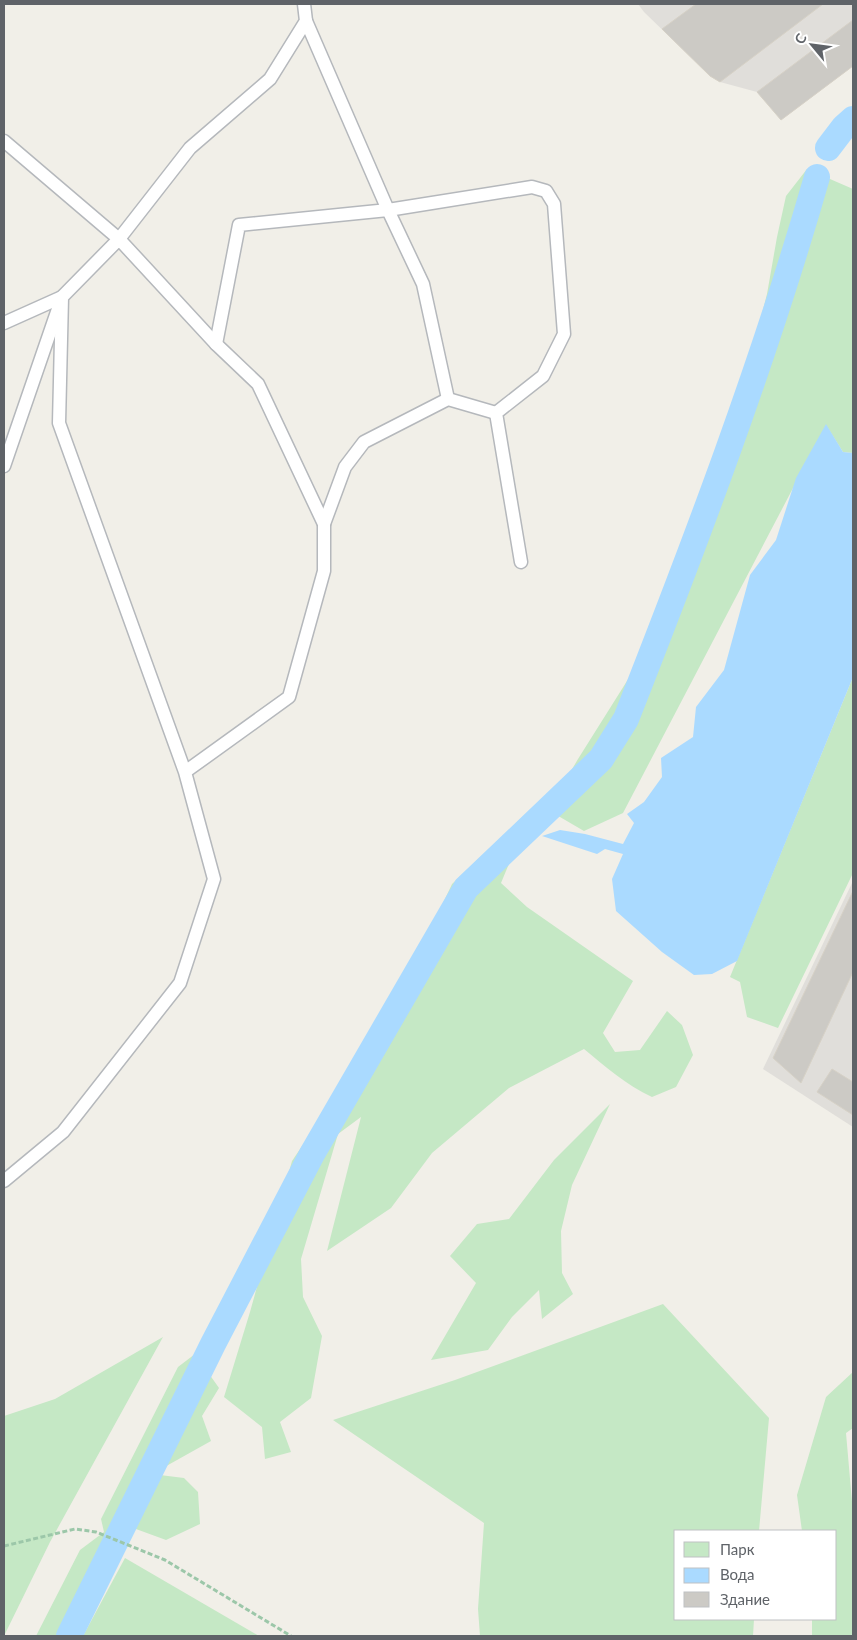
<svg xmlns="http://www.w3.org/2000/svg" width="857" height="1640" viewBox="0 0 857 1640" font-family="Lato,sans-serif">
<rect width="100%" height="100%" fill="#f1efe8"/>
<g fill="#e0deda">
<path d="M638,4H853V66L781,120L757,92L720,82L710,76L644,12Z"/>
<path d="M853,881V1127L763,1069Z"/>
</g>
<g fill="#c5e8c5">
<path d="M807,169L853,189V453L843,452L826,425L623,813L584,831L548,810L578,759L654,638L693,543L736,416L767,294L777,237L786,196Z"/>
<path d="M853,677V873L778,1028L747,1017L740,982L730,977Z"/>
<path d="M532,808L501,883L527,907L633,981L603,1033L615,1052L640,1050L667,1011L682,1025L693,1055L676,1087L652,1097C626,1085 606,1067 584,1049L509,1088L432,1153L391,1208L327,1251L361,1117L338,1134L301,1259L303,1297L322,1336L311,1398L280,1422L291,1452L265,1459L262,1427L224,1397L250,1312L292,1161L323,1115L382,1021L423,946L452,884Z"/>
<path d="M610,1104L572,1185L561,1231L562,1273L573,1294L542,1319L539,1290L512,1317L488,1350L431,1360L476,1283L450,1256L477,1224L509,1219L554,1160Z"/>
<path d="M663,1304L769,1418L759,1531H676V1619H754L753,1636H480L478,1609L484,1523L333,1420L455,1380Z"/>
<path d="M163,1337L50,1542L4,1636V1416L55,1399Z"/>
<path d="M195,1354L219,1388L202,1416L211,1441L152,1474L184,1478L198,1492L200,1524L166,1540L125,1525L111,1531L78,1597L60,1636H36L80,1550L104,1532L101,1519L178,1367Z"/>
<path d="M853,1372V1428L846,1433L853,1513V1636H812V1619H836V1531H802L797,1495L826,1397Z"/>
<path d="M125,1558L259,1636H83Z"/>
</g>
<path fill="#aadaff" d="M826,424L843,452L853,453V677L737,961L712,974L694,975L662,952L616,911L612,879L623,854L605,849L597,854L542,836L560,830L585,834L623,844L634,823L627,814L644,802L662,777L661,758L693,737L696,707L724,670L750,575L776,540L796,478Z"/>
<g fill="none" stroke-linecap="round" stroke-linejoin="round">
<g stroke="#aadaff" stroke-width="26">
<path d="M828,148L844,127L853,119"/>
<path d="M69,1636L213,1344L312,1154L466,888L601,759L626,719C696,541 764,362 817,177"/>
</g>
</g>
<g fill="#cccac5" stroke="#d6d1c6">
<path d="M696,4H823L720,82L710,76L662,29Z"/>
<path d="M853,20V66L781,120L757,92Z"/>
<path d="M853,891V972L801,1083L773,1058Z"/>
<path d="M832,1069L853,1082V1115L817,1092Z"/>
</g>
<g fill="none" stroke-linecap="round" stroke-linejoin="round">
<defs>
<g id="lane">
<path d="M306,21L388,210L423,284L448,399"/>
<path d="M4,141L119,239L190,148L270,79L306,21L304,4"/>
<path d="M4,323L62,297"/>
<path d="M216,344L239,225L388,210L532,187L546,191L554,204L564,334L543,376L496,413L521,562"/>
<path d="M4,466L58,309"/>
<path d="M324,524L345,467L364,442L448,399L496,413"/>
<path d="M4,1181L63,1132L180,983L214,879L185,772L59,423L62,297L119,239L216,344L258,384L324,524V571L289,697L185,772"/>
</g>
</defs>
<use href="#lane" stroke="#b5b8bc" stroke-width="15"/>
<path stroke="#9cc7a9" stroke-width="3" stroke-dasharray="5 2.5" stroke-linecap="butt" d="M4,1546L75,1529L96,1532L165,1560L291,1636"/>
<use href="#lane" stroke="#fff" stroke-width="12"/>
</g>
<rect width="857" height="1640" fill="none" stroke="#5f6368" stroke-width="10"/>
<rect x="674" y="1530" width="162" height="90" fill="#ffffff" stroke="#bfc1c3"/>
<rect x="684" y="1542" width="25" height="15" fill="#c5e8c5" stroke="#bfc1c3"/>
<text x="720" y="1555" font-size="15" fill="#5f6368">Парк</text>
<rect x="684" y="1568" width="25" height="15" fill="#aadaff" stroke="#bfc1c3"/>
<text x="720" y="1580" font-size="15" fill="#5f6368">Вода</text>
<rect x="684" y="1592" width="25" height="15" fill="#cccac5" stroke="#bfc1c3"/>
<text x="720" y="1605" font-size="15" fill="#5f6368">Здание</text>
<g transform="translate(812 45) rotate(299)" stroke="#ffffff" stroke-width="4" paint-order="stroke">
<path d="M0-4L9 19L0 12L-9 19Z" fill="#5f6368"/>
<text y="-8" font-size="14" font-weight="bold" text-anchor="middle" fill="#5f6368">С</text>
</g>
</svg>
